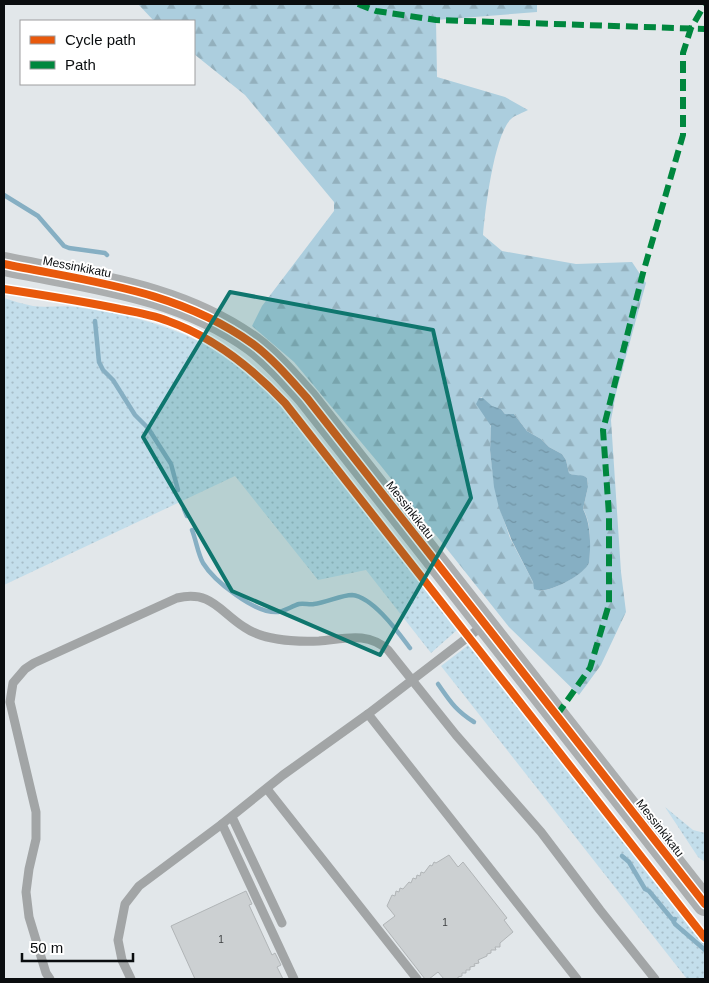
<svg xmlns="http://www.w3.org/2000/svg" width="709" height="983" viewBox="0 0 709 983" font-family="Arial,sans-serif">
<defs>
<pattern id="grass-dots" width="8" height="8" patternUnits="userSpaceOnUse" patternTransform="scale(1.25)"><rect width="8" height="8" fill="#c3deeb"/><path d="M2 2h.1M6 6h.1" fill="none" stroke="#a6bdc8" stroke-width="1.8" stroke-linecap="round"/></pattern>
<pattern id="forest-firs" width="22" height="20" patternUnits="userSpaceOnUse" patternTransform="scale(1.25)"><rect width="22" height="20" fill="#accede"/><path d="M5 1l3.5 6h-7zM16 11l3.5 6h-7z" fill="#93b0bd"/></pattern>
<pattern id="water-ripples" width="26" height="14" patternUnits="userSpaceOnUse" patternTransform="scale(1.25)"><rect width="26" height="14" fill="#86afc3"/><path d="M2 4q2-2 4 0t4 0M15 11q2-2 4 0t4 0" fill="none" stroke="#7295a6"/></pattern>
</defs>
<rect width="100%" height="100%" fill="#e2e7ea"/>
<g fill="url(#grass-dots)">
<path d="M4,298C13,301 23,304 33,306C47,308 62,305 75,307C151,317 211,337 268,389L457,630L431,653L366,570L318,580L235,476L4,585Z"/>
<path d="M471,643L705,944V979H687L441,666Z"/>
<path d="M665,807L693,830L705,833V862L698,857Z"/>
</g>
<path fill="url(#forest-firs)" fill-rule="evenodd" d="M138,4H537V12L436,20L437,77L505,97L528,110C523,113 515,115 511,119C494,135 485,211 483,235L502,251L576,264L632,262L646,283L616,393L611,420L621,572L626,612L601,665L579,695L509,627L381,466L294,362L252,326L262,306L334,211V202L245,95L194,54V21H154ZM481,397L494,408L501,409L505,414H514L527,431L541,439L549,447L562,454L566,460L569,473C575,477 582,474 587,478L588,487L583,509C592,524 590,546 589,563C583,575 546,596 535,589L533,582L510,538L501,512L494,483L490,450L491,428L490,423L477,404Z"/>
<path fill="url(#water-ripples)" d="M479,398H483L492,406L501,409L505,414H514L527,431L541,439L549,447L562,454L566,460L569,473C575,477 582,473 587,478L588,487L583,509C591,524 591,546 589,563C584,575 546,596 534,589L533,582L512,541L499,508L494,487L490,450L491,426L476,404Z"/>
<g fill="none" stroke-linecap="round" stroke-linejoin="round">
<g stroke="#86afc3" stroke-width="4.5">
<path d="M4,195L38,216L64,246L69,248L105,253L107,255"/>
<path d="M95,321L99,362L103,370L113,380L135,415L148,428L171,464L178,490"/>
<path d="M184,509L187,516"/>
<path d="M192,530C196,540 198,554 203,563C214,581 255,614 278,612C285,611 292,606 299,604C304,603 310,605 314,604C326,603 341,595 352,595C373,597 398,632 410,648"/>
<path d="M438,684C450,701 455,710 474,722"/>
<path d="M622,856L629,862L645,889L649,891L672,919H675"/>
<path d="M673,920L675,924L705,950"/>
</g>
</g>
<g fill="#ccd0d2" stroke="#b1b5b7">
<path d="M449,855L458,867L463,862L507,918L504,920L513,932L500,943V947H495L496,950H491V953L487,954V956L478,960L479,963L474,964L475,966L470,967V970H466V973H462V976L458,977V979H444L438,972L429,979H425L383,925L395,916L387,906L392,895L395,896L396,891L399,892L400,888L403,889L409,882L411,883L413,878L416,879L417,875L420,876L421,872L424,873L430,865L432,866L434,862L436,863Z"/>
<path d="M246,891L252,904L249,905L272,955L275,953L281,965L277,967L283,979H195L171,926Z"/>
</g>
<g fill="none" stroke-linecap="round" stroke-linejoin="round">
<g stroke="#a2a5a6" stroke-width="9">
<path d="M368,714L577,979"/>
<path d="M267,789L417,979"/>
<path d="M232,817L282,923"/>
<path d="M222,824L294,979"/>
<path d="M50,979L46,973L29,917L26,892L29,869L36,839V812L10,702L13,683L25,669L34,663L177,598C211,590 219,611 244,627C264,641 294,642 319,641C344,639 367,631 388,650L456,735L541,832L600,910L655,979"/>
<path d="M131,979L122,960L118,940L125,904L139,886L222,824L283,775L368,714L485,624"/>
</g>
<path stroke="#abaeaf" stroke-width="24" d="M4,264C91,282 178,290 253,344C273,359 290,379 307,398L705,904"/>
<g stroke="#00873e" stroke-width="6" stroke-dasharray="12 6" stroke-linecap="butt">
<path d="M358,4L376,11L436,20L705,29"/>
<path d="M557,715L590,668L609,604V515L603,430L643,273L683,135V53L691,28L705,4"/>
</g>
<defs>
<g id="cycleway">
<path d="M4,264C91,282 178,290 253,344C273,359 290,379 307,398L705,904"/>
<path d="M4,289C43,295 82,301 120,309C136,312 153,315 168,321C213,337 253,369 285,403L705,938"/>
</g>
</defs>
<use href="#cycleway" stroke="#fff" stroke-width="11"/>
<use href="#cycleway" stroke="#e8590c" stroke-width="8"/>
</g>
<path fill="#0f766e" fill-opacity="0.2" stroke="#0f766e" stroke-width="4" stroke-linejoin="round" d="M230,292L433,330L471,498L380,655L232,591L143,437Z"/>
<g text-anchor="middle" stroke-width="4" stroke-linejoin="round" paint-order="stroke">
<g font-size="10" fill="#3c3f41">
<text x="445" y="926">1</text>
<text x="221" y="943">1</text>
</g>
<g font-size="12" fill="#0a0d0f" stroke="#fff">
<text transform="translate(77 267) rotate(11)" y="4">Messinkikatu</text>
<text transform="translate(410 510) rotate(52)" y="4">Messinkikatu</text>
<text transform="translate(660 828) rotate(52)" y="4">Messinkikatu</text>
</g>
</g>
<rect width="709" height="983" fill="none" stroke="#0a0d0f" stroke-width="10"/>
<rect x="20" y="20" width="175" height="65" fill="#ffffff" stroke="#9d9e9f"/>
<rect x="30" y="36" width="25" height="8" fill="#e8590c" stroke="#9d9e9f"/>
<text x="65" y="45" font-size="15" fill="#0a0d0f">Cycle path</text>
<rect x="30" y="61" width="25" height="8" fill="#00873e" stroke="#9d9e9f"/>
<text x="65" y="70" font-size="15" fill="#0a0d0f">Path</text>
<path d="M22 953v8h111v-8" fill="none" stroke="#0a0d0f" stroke-width="2.5"/>
<text x="30" y="953" font-size="15" fill="#0a0d0f" stroke="#ffffff" stroke-width="4" paint-order="stroke">50 m</text>
</svg>
